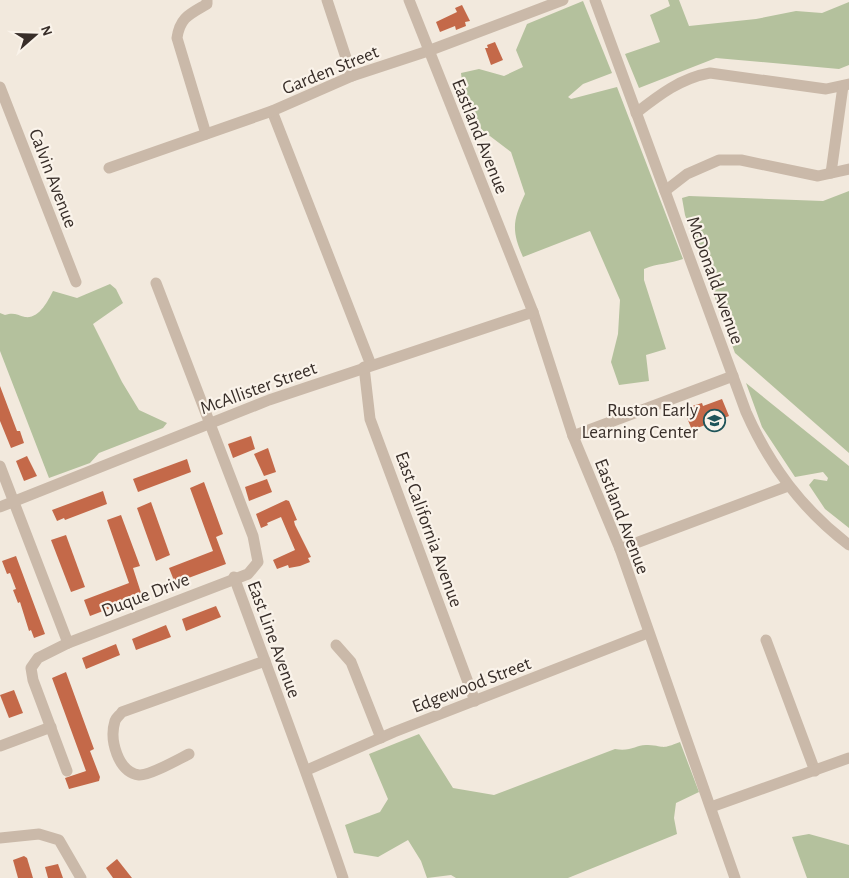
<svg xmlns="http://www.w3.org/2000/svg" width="849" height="878" viewBox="0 0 849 878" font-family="'Alegreya Sans',sans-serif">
<rect width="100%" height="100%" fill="#f2e9dd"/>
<g fill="#b4c19d">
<path d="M668,0H679L689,26L756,19L796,11L822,13L849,2V65L839,69L716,58L639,88L625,54L660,42L650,15L670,6Z"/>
<path d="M583,1L612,73L583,84L568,97L571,99L617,87L683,259C670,264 658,263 644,269V280L666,349L646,355L649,381L619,385L611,362L618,334L620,300L590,231L523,257C511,230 513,220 525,194L511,152L482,130L464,99L461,73L479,69L504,76L523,67L516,50L527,24Z"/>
<path d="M849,191V453L735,353L685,215L682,198L689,196L823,201Z"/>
<path d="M110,284L116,289L123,303L93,324L122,382L139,410L167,423L163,428L99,453L90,463L49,478L0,351V313L5,315C14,312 17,315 25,317C39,319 48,301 53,291L77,298Z"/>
<path d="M746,383L849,466V528L825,509L809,485L814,479L827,481L828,478L823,472L795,477L762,427Z"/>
<path d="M419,734L453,788L494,795L615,749C632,752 636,744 648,745C666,746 660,750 680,742L699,792L676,803L674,818L677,834L568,878H456L451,875L427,878L421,861L408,840L378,857L354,853L345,825L380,812L388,799L369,754Z"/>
<path d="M809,834L849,845V878H807L792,837Z"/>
</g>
<g fill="#c46949">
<path d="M462,5L470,21L465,22L466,26L456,30L455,26L440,32L436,22L457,12L455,8Z"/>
<path d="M495,42L503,60L491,65L485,48H488L487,45Z"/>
<path d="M0,386L17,431H20L24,443L11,448L0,421Z"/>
<path d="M722,399L729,416L692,430L685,413L693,410L692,406L702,403L703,406Z"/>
<path d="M251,436L255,449L233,458L228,444Z"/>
<path d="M268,448L276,472L264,476L254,454Z"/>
<path d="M27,456L37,476L24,481L16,461Z"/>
<path d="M187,459L191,472L138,492L133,479Z"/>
<path d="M267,479L272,492L249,501L245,487Z"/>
<path d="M204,482L223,534L216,537L226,564L175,583L169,568L213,551L190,488Z"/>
<path d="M103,491L107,504L65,520L64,518L57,521L52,510Z"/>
<path d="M286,500L289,501L297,520L294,521L295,525L311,557L308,558L310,562L300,566L289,568L288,565L277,569L273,560L295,550L281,517L267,523L268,525L261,528L256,514Z"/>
<path d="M151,502L170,555L156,561L137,508Z"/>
<path d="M121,515L140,566L133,568L142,596L90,616L84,600L129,583L107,520Z"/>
<path d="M66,535L85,587L71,592L51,540Z"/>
<path d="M16,556L45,634L34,638L31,630L29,631L20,602L18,603L13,590L16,589L10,573L7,574L2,561Z"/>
<path d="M216,606L221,617L186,631L182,619Z"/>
<path d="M166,625L171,637L136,650L132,639Z"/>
<path d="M116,644L120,655L86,669L82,658Z"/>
<path d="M66,672L94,749L90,751L100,777L99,781L69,789L65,778L86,771L52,678Z"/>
<path d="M14,690L23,713L9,718L0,695Z"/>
<path d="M24,856L27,858L33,878H18L13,860Z"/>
<path d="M117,859L132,878H113L106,868Z"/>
<path d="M58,864L63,878H48L45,867Z"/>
</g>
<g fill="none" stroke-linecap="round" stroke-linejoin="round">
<g stroke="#cab9a9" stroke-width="11">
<path d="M327,0L352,76"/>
<path d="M409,0L533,312L573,436L620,549L735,878"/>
<path d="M595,0L746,412C770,466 802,509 849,545"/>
<path d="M0,87L76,282"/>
<path d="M272,111L371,365"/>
<path d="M636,113C659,95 681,78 710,73L826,89L849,84"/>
<path d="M206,134L177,38C180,17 190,14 207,4V0"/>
<path d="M109,168L272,111L352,76L428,51L563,0"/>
<path d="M831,173L843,86"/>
<path d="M665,191L687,174L719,160H741L818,176L849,169"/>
<path d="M364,367L370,419L475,701"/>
<path d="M573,436L733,376"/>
<path d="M0,466L68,643"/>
<path d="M0,507L269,400L533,312"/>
<path d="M620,549L788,486"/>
<path d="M234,577C271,678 309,777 343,878"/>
<path d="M766,640L815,771"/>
<path d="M336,645L351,662L381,738"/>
<path d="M0,746L51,727"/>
<path d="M189,754C179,759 149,776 139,775C118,772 109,740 115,721C116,718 120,715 122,712L265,661"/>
<path d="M307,770L394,732L648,633"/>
<path d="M67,771L33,680L31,668L38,658L68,643L248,574L258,562L253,536L156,283"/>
<path d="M711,807L849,758"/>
<path d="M0,838L39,834L59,840L81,878"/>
</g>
</g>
<defs>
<symbol id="school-ring" viewBox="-11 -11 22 22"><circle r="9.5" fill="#faf3ea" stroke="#1f5459" stroke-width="1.5"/><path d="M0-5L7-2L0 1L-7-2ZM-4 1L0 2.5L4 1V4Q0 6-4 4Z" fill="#1f5459"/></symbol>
</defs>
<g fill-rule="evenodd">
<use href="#school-ring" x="702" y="408" width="25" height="25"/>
</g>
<g text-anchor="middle" stroke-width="4.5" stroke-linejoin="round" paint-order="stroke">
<g font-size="19" fill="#382e29" stroke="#faf3ea">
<text transform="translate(330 69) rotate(-22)" y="7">Garden Street</text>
<text transform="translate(481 136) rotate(68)" y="7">Eastland Avenue</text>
<text transform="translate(54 178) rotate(69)" y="7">Calvin Avenue</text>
<text transform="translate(716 280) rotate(70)" y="7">McDonald Avenue</text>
<text transform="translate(258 387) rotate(-20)" y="7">McAllister Street</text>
<text transform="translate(623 516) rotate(69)" y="7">Eastland Avenue</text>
<text transform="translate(430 529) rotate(70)" y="7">East California Avenue</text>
<text transform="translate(145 594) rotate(-21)" y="7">Duque Drive</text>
<text transform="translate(275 639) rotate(70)" y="7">East Line Avenue</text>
<text transform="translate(471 684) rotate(-21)" y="7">Edgewood Street</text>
</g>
<g font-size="19" fill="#382e29" stroke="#faf3ea" text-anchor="end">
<text x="698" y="416">Ruston Early<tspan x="698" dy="22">Learning Center</tspan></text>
</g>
</g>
<g transform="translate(35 35) rotate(70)" stroke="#faf3ea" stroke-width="4" paint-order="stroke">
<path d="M0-4L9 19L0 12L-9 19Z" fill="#382e29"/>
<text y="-8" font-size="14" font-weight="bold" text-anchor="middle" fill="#382e29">N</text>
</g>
</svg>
